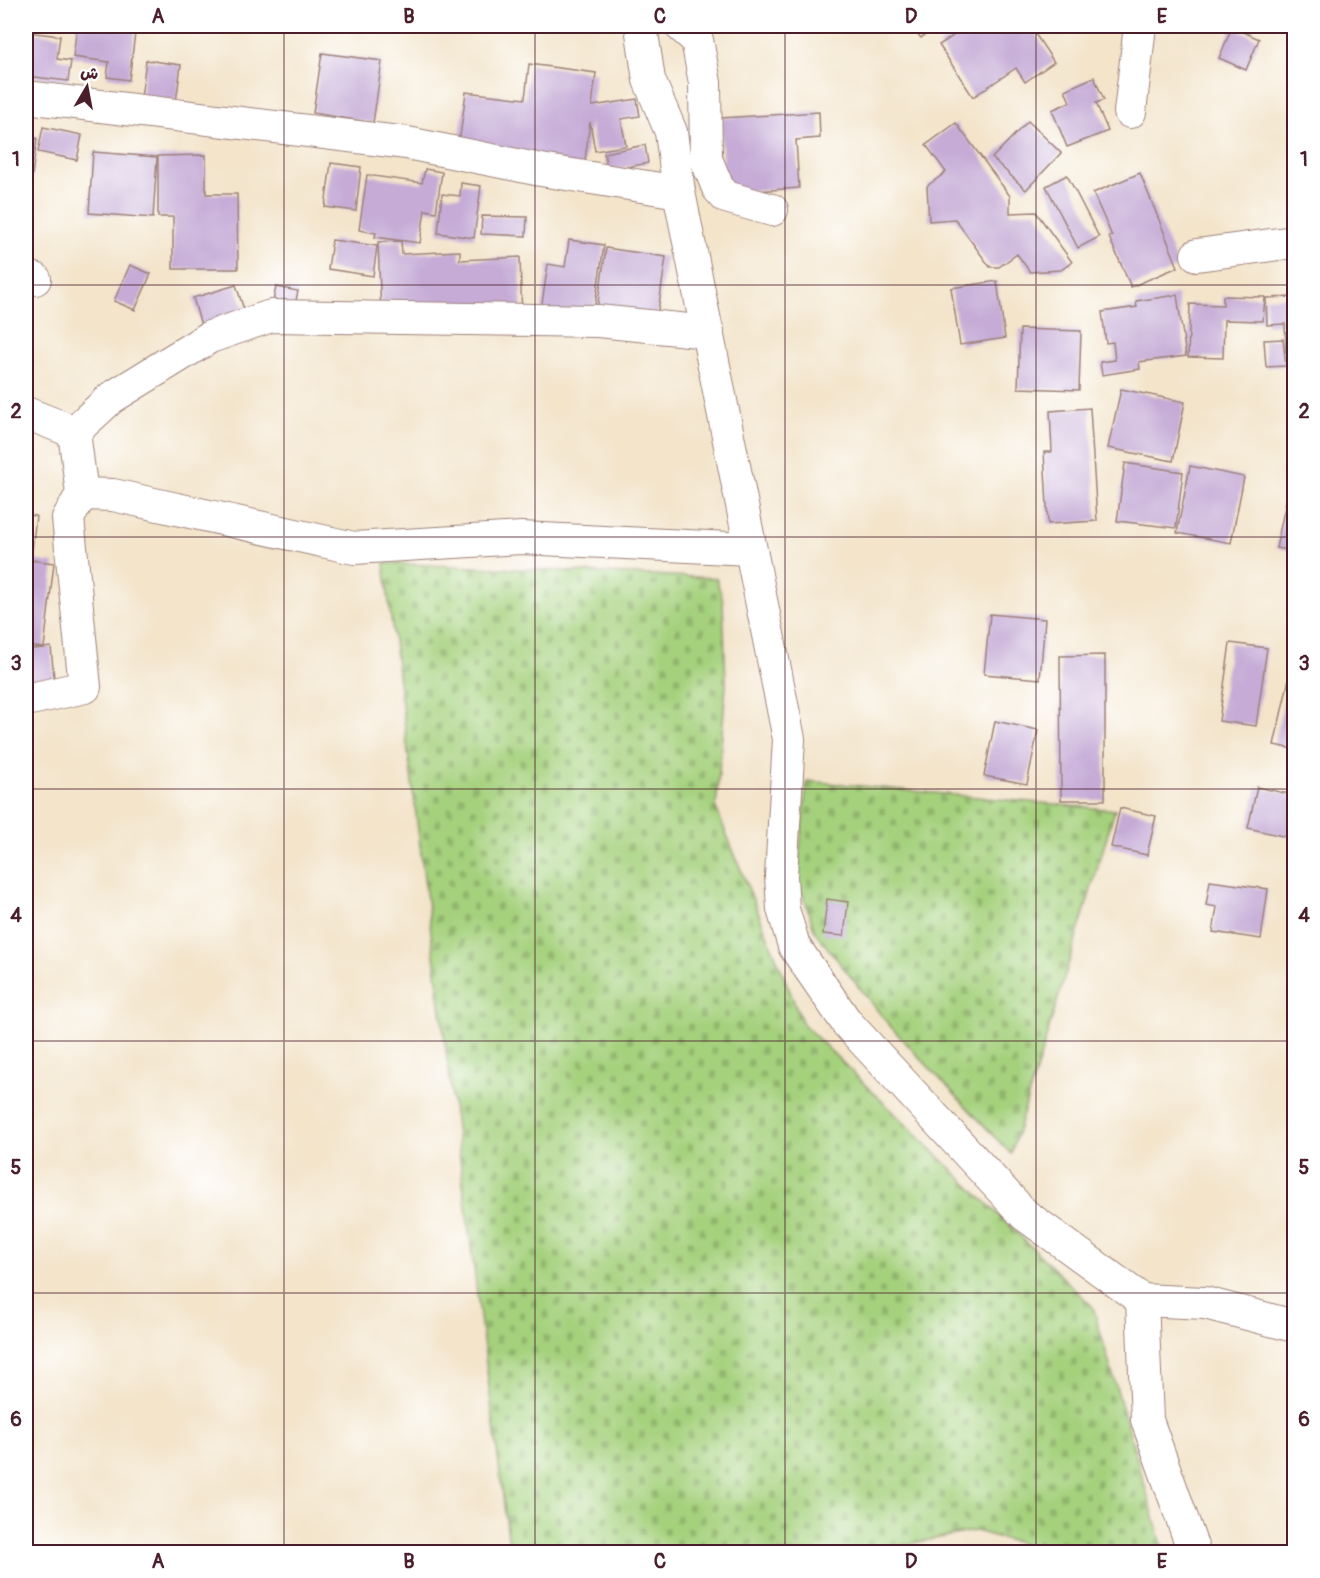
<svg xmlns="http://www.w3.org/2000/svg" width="1320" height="1578" viewBox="0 0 1320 1578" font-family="Pangolin,'Playpen Sans Arabic',sans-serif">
<defs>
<pattern id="cemetery-stones" width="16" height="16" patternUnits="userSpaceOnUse" patternTransform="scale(1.5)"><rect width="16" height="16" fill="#a5d17d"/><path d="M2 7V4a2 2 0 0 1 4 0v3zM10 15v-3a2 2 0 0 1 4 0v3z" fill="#90b36c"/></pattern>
</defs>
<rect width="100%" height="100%" fill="#fff"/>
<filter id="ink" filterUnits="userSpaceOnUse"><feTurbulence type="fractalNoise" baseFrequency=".0167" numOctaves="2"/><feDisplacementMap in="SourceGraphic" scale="12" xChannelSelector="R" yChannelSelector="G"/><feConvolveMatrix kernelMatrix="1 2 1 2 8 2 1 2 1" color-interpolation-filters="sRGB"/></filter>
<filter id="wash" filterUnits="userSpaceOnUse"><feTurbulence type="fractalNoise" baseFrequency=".008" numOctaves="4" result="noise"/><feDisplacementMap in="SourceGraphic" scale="24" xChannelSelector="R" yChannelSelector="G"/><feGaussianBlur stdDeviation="1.35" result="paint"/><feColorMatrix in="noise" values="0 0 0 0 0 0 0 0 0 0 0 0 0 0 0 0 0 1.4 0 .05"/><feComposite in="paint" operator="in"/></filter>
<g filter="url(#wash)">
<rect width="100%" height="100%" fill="#f3e4ca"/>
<g fill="url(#cemetery-stones)" stroke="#787854" stroke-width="1.5">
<path d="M384,563L716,578L723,601L726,685L716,808L803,1024L1093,1307L1164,1552H1052L975,1531L868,1552H510Z"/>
<path d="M807,781L1115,810L1011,1154L889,1025L815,932L797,877Z"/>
</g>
<g id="blocks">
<g fill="#c5abd6">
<path d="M77,26H136L129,80L107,77L109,62L73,57Z"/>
<path d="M911,26H937L921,38Z"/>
<path d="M968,26H1030L1054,62L1025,82L1016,68L973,97L939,45Z"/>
<path d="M1232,27L1259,39L1246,70L1219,58Z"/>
<path d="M27,32L60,36L57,59L71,61L68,81L26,76Z"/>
<path d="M322,53L382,61L373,123L313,113Z"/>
<path d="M146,60L181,65L176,102L141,98Z"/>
<path d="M529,64L596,73L592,106L637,99L640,116L621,119L626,146L595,151L590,122L584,168L459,144L466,92L525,99Z"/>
<path d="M1094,77L1104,100L1096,103L1108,131L1067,147L1052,110L1070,102L1065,90Z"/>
<path d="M819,112L820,138L796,140L799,188L725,193L720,118Z"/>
<path d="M1028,121L1061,153L1026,190L992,158Z"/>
<path d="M956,123L1010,196V213L1036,212L1072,262L1061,270L1030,272L1017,254L999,267H990L955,219L929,221L927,186L946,172L926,145Z"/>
<path d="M43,127L82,135L77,160L38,152Z"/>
<path d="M26,136L37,138L30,190H26Z"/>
<path d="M645,145L648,163L608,171L604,153Z"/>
<path d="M93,152L157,157L153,218L89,213Z"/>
<path d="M206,155V194H237L238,269H173V217H158V156Z"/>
<path d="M331,163L361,167L356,211L325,207Z"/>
<path d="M425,169L442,172L436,212L425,210L420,243L375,237L376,233L359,230L367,175L422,183Z"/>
<path d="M1140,173L1178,267L1131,287L1109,237L1112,236L1093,193Z"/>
<path d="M1067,175L1099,237L1078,248L1046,186Z"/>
<path d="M461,183L481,186L474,238L438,233L442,194L460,196Z"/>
<path d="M482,216L527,217L526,236L481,234Z"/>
<path d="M332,240L377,246L373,276L328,269Z"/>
<path d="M569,240L604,245L593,318L541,310L548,264L565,267Z"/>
<path d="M401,241L402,254L460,251V260L520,257L522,321L381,314L378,242Z"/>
<path d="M606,248L666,257L656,324L596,316Z"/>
<path d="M130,265L151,274L135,310L114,301Z"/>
<path d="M997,281L1005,338L960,345L951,288Z"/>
<path d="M236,285L247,319L203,332L193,298Z"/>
<path d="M276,287L298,291L293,315L271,311Z"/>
<path d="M1177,295L1186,356L1139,362L1140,369L1102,375L1100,362L1115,360L1113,342L1106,343L1102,312L1137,307L1136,301Z"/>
<path d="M1223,296L1265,297L1263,321L1224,320L1223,358L1188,357L1190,304L1223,305Z"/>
<path d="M1294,297V352H1286L1285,324L1267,325L1266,298Z"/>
<path d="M1020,329L1081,331L1079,390L1018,388Z"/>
<path d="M1283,339L1286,366L1266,367L1264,340Z"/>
<path d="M1121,389L1185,402L1173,461L1108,448Z"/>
<path d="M1090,408L1097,521L1048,524L1044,452H1052L1050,411Z"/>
<path d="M1125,463L1183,472L1176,528L1117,521Z"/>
<path d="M1294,464V551L1276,548Z"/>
<path d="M1190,466L1244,477L1231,543L1177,533Z"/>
<path d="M26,515L36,516L31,560L54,563L44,648L26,646Z"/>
<path d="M990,614L1045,619L1040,679L984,674Z"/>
<path d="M1230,643L1267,648L1256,726L1219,721Z"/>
<path d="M51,647L55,689L26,687V650Z"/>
<path d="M1105,655V800H1061L1060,656Z"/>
<path d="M1294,657V749L1274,745Z"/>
<path d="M995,721L1038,730L1027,784L984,776Z"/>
<path d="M1257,787L1294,795V822L1291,838L1248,828Z"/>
<path d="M1120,808L1156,816L1147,855L1111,847Z"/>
<path d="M1210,881L1268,889L1261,939L1213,932L1217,907L1206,905Z"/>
<path d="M827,899L848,902L844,936L823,934Z"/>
</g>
</g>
</g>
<g filter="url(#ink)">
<use href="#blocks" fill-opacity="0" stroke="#9e827a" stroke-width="1.5"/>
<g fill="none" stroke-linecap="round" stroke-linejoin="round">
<defs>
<g id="minor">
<path d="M641,26L649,80L671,132L679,192L789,739L781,876L783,909L794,946L847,1023L1025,1215L1142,1300L1205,1303L1294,1326"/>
<path d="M681,26L697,40L705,83L706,159L718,188L726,197L772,210"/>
<path d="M26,97L407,143L541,170L679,192"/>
<path d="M1130,112L1140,26"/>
<path d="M1197,255L1294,242"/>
<path d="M26,278L35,279"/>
<path d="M26,413L74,432"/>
<path d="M82,494L113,495L354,548L521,538L750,549"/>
<path d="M26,700L85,687L68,518L82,494L74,432L111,398L210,337L271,316L598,321L708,332"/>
<path d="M1142,1300L1147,1420L1194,1552"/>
</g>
</defs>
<use href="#minor" stroke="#9e827a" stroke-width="34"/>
<use href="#minor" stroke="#fff" stroke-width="32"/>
</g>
</g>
<path fill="none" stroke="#4a1f2b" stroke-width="1.5" stroke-opacity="0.55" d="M284,26V1552M535,26V1552M785,26V1552M1036,26V1552M26,285H1294M26,537H1294M26,789H1294M26,1041H1294M26,1293H1294"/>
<rect width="1320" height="1578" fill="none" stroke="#fff" stroke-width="66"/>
<g transform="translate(87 87) rotate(10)" stroke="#ffffff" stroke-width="4.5" paint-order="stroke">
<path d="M0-4.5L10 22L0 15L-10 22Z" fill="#4a1f2b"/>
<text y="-9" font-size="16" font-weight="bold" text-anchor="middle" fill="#4a1f2b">ش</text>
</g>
<rect x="33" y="33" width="1254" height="1512" fill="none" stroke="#4a1f2b" stroke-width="2"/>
<g font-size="20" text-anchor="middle" font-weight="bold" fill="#4a1f2b">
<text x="158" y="23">A</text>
<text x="409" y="23">B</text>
<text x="660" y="23">C</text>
<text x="911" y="23">D</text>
<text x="1162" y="23">E</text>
<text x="16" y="166">1</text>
<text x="1304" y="166">1</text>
<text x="16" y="418">2</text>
<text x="1304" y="418">2</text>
<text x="16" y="670">3</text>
<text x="1304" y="670">3</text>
<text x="16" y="922">4</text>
<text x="1304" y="922">4</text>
<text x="16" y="1174">5</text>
<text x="1304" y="1174">5</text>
<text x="16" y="1426">6</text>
<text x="1304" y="1426">6</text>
<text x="158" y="1568">A</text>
<text x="409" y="1568">B</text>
<text x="660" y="1568">C</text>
<text x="911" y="1568">D</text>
<text x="1162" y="1568">E</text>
</g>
</svg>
